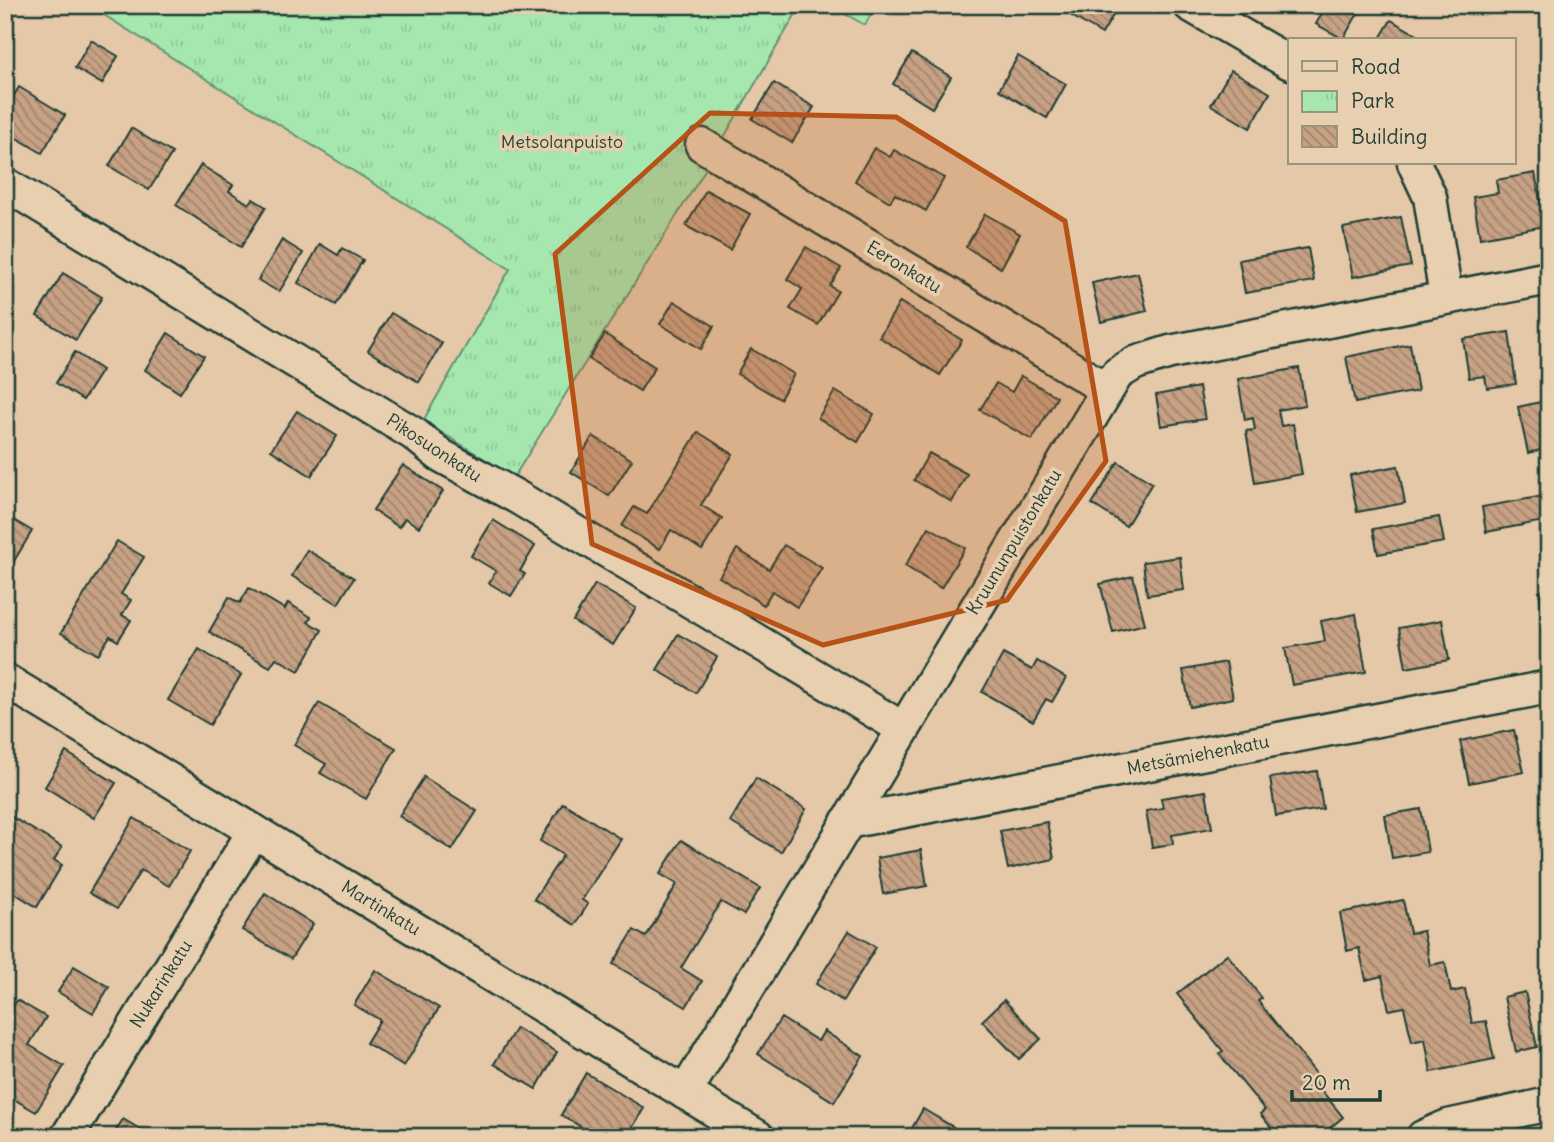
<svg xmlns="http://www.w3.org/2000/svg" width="1554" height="1142" viewBox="0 0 1554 1142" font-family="Delius,sans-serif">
<defs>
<pattern id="park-tufts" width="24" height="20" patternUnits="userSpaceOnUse" patternTransform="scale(1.75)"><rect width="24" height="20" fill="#a6e7b0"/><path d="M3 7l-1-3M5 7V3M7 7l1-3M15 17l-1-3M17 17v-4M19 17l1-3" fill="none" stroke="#8ec798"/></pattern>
<pattern id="building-back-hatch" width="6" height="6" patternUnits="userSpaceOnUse" patternTransform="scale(1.75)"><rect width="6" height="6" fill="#c7a183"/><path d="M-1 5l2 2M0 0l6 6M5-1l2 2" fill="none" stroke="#a1846c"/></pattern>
</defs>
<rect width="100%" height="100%" fill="#e4c8a8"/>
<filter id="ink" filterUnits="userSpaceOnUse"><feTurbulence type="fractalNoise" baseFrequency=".0143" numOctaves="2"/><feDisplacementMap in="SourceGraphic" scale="14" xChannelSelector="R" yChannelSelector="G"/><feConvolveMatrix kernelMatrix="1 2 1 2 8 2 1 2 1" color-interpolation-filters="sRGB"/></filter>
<g filter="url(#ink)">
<g fill="url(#park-tufts)" stroke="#629272" stroke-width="2">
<path d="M88,5H801L702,175L514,477L423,421L510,269Z"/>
<path d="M829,5H876L865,25Z"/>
</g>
<g fill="url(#building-back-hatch)" stroke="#1f3d34" stroke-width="2">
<path d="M1073,5H1119L1102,34L1068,14Z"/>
<path d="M1327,5H1363L1343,39L1316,24Z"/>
<path d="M1391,20L1426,40H1379Z"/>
<path d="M91,40L118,56L102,84L75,68Z"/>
<path d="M912,53L951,77L932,108L893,84Z"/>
<path d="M1018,56L1066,84L1047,118L999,90Z"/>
<path d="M1231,70L1270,93L1250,128L1211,105Z"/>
<path d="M774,83L814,107L792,143L752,119Z"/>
<path d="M19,87L65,115L42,153L5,131V110Z"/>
<path d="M131,128L172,153L149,190L109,166Z"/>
<path d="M874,148L890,157L894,150L944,178L926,211L895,194L890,202L855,181Z"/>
<path d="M201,165L233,185L229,191L249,204L253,199L266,207L241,247L176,205Z"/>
<path d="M1535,173L1545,226L1480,238L1473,197L1498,193L1496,180Z"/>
<path d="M706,190L750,214L730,250L686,226Z"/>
<path d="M985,214L1020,234L1001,268L966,247Z"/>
<path d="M1401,217L1411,266L1353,277L1343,228Z"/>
<path d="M282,240L303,253L279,292L258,280Z"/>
<path d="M320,244L338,255L342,248L363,260L336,305L298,283Z"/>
<path d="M806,247L841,268L830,286L838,291L818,325L790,309L802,289L787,279Z"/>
<path d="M1308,248L1314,281L1245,293L1239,260Z"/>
<path d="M63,273L102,297L76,340L37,316Z"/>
<path d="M1138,273L1147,311L1101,322L1092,283Z"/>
<path d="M674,301L714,326L701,349L660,324Z"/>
<path d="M900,302L962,340L940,375L879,337Z"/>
<path d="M391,313L442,343L419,382L368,351Z"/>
<path d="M1509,332L1516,384L1487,388L1485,376L1469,378L1463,339Z"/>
<path d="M168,333L204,356L180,393L145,370Z"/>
<path d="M605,334L655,367L640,391L589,359Z"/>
<path d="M1410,344L1418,391L1355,403L1346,357Z"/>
<path d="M751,349L794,374L780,399L737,374Z"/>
<path d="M75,352L102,370L83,400L56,383Z"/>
<path d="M1299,368L1305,405L1278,410L1281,426L1293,424L1302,474L1255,483L1246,431L1255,430L1253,418L1245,420L1238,379Z"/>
<path d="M1021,376L1057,397L1032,440L980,410L996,383L1012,392Z"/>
<path d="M1199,387L1205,419L1161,426L1156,395Z"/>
<path d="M835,391L874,414L858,442L818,418Z"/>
<path d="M1549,400V448L1528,453L1518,407Z"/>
<path d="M297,411L337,436L311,476L271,450Z"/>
<path d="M698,432L733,454L701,505L722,518L702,550L671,530L660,549L622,526L634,507L647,514Z"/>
<path d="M593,436L632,460L609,496L571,472Z"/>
<path d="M929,453L967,474L952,502L914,480Z"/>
<path d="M1118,462L1152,483L1126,526L1092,504Z"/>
<path d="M403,465L443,491L419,527L405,518L399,527L373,510Z"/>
<path d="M1398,466L1405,503L1357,512L1350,475Z"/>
<path d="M1549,495V520L1486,532L1482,507Z"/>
<path d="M5,515L32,531L5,576Z"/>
<path d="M1439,517L1444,542L1378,554L1373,529Z"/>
<path d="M493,520L535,546L520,571L525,574L511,596L489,583L496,571L471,556Z"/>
<path d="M929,527L965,548L941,588L905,566Z"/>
<path d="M117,541L144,557L121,594L131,600L122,615L131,620L118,641L110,636L98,655L61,633Z"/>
<path d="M784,545L822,568L797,607L772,591L764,605L719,577L737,549L769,569Z"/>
<path d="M307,550L354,578L338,604L292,576Z"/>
<path d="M1180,557L1184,590L1147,595L1143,562Z"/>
<path d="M1133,576L1145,624L1113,632L1100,584Z"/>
<path d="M595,584L636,608L613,645L573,621Z"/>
<path d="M249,588L285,609L288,603L311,617L308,622L322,630L299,671L276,658L270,667L209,632L229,597L240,603Z"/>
<path d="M1549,590V641H1548L1539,592Z"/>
<path d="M1356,614L1366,672L1292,685L1285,648L1325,641L1321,621Z"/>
<path d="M1442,620L1449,660L1406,668L1399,628Z"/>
<path d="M678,634L717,657L696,693L657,670Z"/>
<path d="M199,649L241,675L210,725L168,700Z"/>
<path d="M1003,654L1032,670L1037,661L1066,678L1052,702L1046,699L1033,721L982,692Z"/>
<path d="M1226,662L1233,698L1190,707L1183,670Z"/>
<path d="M319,703L396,748L366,799L320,773L326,764L294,745Z"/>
<path d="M1514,730L1524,772L1469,783L1460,741Z"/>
<path d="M66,752L116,783L94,818L45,787Z"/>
<path d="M1317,771L1323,809L1276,816L1270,778Z"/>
<path d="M424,777L477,811L452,850L399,816Z"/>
<path d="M756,778L806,809L781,852L730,822Z"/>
<path d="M1206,791L1212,828L1172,835L1173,844L1152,847L1146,811L1163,808L1161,798Z"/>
<path d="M563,803L621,839L582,900L588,904L575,925L534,899L563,855L540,841Z"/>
<path d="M1421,809L1428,852L1392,858L1385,815Z"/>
<path d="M12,817L62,847L54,860L62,865L37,907L5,887V827Z"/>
<path d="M134,818L190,851L169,886L141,870L117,909L89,893Z"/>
<path d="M1047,822L1054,859L1008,869L1000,831Z"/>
<path d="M681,840L760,888L744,915L721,902L681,968L702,981L686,1007L613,964L634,930L646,937L677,884L660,874Z"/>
<path d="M921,850L927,886L883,894L877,858Z"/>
<path d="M265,893L313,924L291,959L242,930Z"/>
<path d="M1403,900L1410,933L1423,931L1430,965L1445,962L1451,992L1465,989L1472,1023L1486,1021L1494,1059L1431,1072L1425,1039L1412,1042L1404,1007L1389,1010L1382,976L1366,980L1359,948L1347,951L1340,913Z"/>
<path d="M849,931L876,947L843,1001L816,984Z"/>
<path d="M1227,954L1262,998L1258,1001L1318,1076L1313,1080L1343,1117L1319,1137H1279L1260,1114L1265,1110L1219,1054L1223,1051L1177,994Z"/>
<path d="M74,966L109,987L93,1013L58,992Z"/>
<path d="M375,970L439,1008L404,1066L366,1043L380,1020L354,1005Z"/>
<path d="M1525,992L1537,1047L1516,1052L1504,997Z"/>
<path d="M17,1000L46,1017L29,1045L64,1066L36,1112L5,1094V1019Z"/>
<path d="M1004,1000L1041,1039L1019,1059L982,1021Z"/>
<path d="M781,1018L818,1041L824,1031L863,1056L834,1102L758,1054Z"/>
<path d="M516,1028L557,1052L536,1089L494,1064Z"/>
<path d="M586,1073L644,1108L627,1137H598L561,1115Z"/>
<path d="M923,1109L963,1133L961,1137H907Z"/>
<path d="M123,1119L153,1137H112Z"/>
</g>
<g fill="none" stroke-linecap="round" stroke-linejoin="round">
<defs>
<g id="minor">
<path d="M1190,5L1290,63"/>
<path d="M702,145L1106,389"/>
<path d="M1414,163L1430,197L1446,297"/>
<path d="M5,184L414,434L440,455L517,497L902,728"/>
<path d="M5,680L758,1137"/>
<path d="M847,822L1549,687"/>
<path d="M685,1093L1117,374L1135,363L1170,352L1549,278"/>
<path d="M67,1137L254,831"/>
<path d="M1423,1137L1448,1126L1549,1104"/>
</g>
</defs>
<use href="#minor" stroke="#1f3d34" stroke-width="37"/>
<use href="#minor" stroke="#e7cfaf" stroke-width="32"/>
</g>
</g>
<path fill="#b65216" fill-opacity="0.2" stroke="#b65216" stroke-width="5" stroke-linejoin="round" d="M710,113L896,117L1065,221L1106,461L1007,600L823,645L592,544L555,254Z"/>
<g text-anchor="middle" stroke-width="7" stroke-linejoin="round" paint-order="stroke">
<g font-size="18" fill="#26463a" stroke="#e7cfaf">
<text x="562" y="148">Metsolanpuisto</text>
</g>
<g font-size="18" fill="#1f3d34" stroke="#e7cfaf">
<text transform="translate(904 267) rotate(31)" y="6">Eeronkatu</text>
<text transform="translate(434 448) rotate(33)" y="6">Pikosuonkatu</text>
<text transform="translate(1014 542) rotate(-59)" y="6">Kruununpuistonkatu</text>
<text transform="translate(1198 755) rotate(-11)" y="6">Metsämiehenkatu</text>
<text transform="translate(381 908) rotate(31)" y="6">Martinkatu</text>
<text transform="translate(161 984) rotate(-58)" y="6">Nukarinkatu</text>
</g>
</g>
<rect width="1554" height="1142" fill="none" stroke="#e7cfaf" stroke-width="28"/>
<rect x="14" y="14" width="1526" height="1114" fill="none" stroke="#1f3d34" stroke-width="2.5" filter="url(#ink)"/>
<rect x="1288" y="38" width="228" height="126" fill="#e7cfaf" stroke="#97957e" stroke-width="2"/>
<rect x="1302" y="61" width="35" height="10" fill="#e7cfaf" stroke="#97957e" stroke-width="2"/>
<text x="1351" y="74" font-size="21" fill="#1f3d34">Road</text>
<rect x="1302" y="91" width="35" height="21" fill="url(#park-tufts)" stroke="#97957e" stroke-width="2"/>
<text x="1351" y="108" font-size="21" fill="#1f3d34">Park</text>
<rect x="1302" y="126" width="35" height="21" fill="url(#building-back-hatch)" stroke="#97957e" stroke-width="2"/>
<text x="1351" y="144" font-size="21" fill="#1f3d34">Building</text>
<path d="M1292 1090v10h88v-10" fill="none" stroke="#1f3d34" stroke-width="3.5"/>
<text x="1302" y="1090" font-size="21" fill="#1f3d34" stroke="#e7cfaf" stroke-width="5" paint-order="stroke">20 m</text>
</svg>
